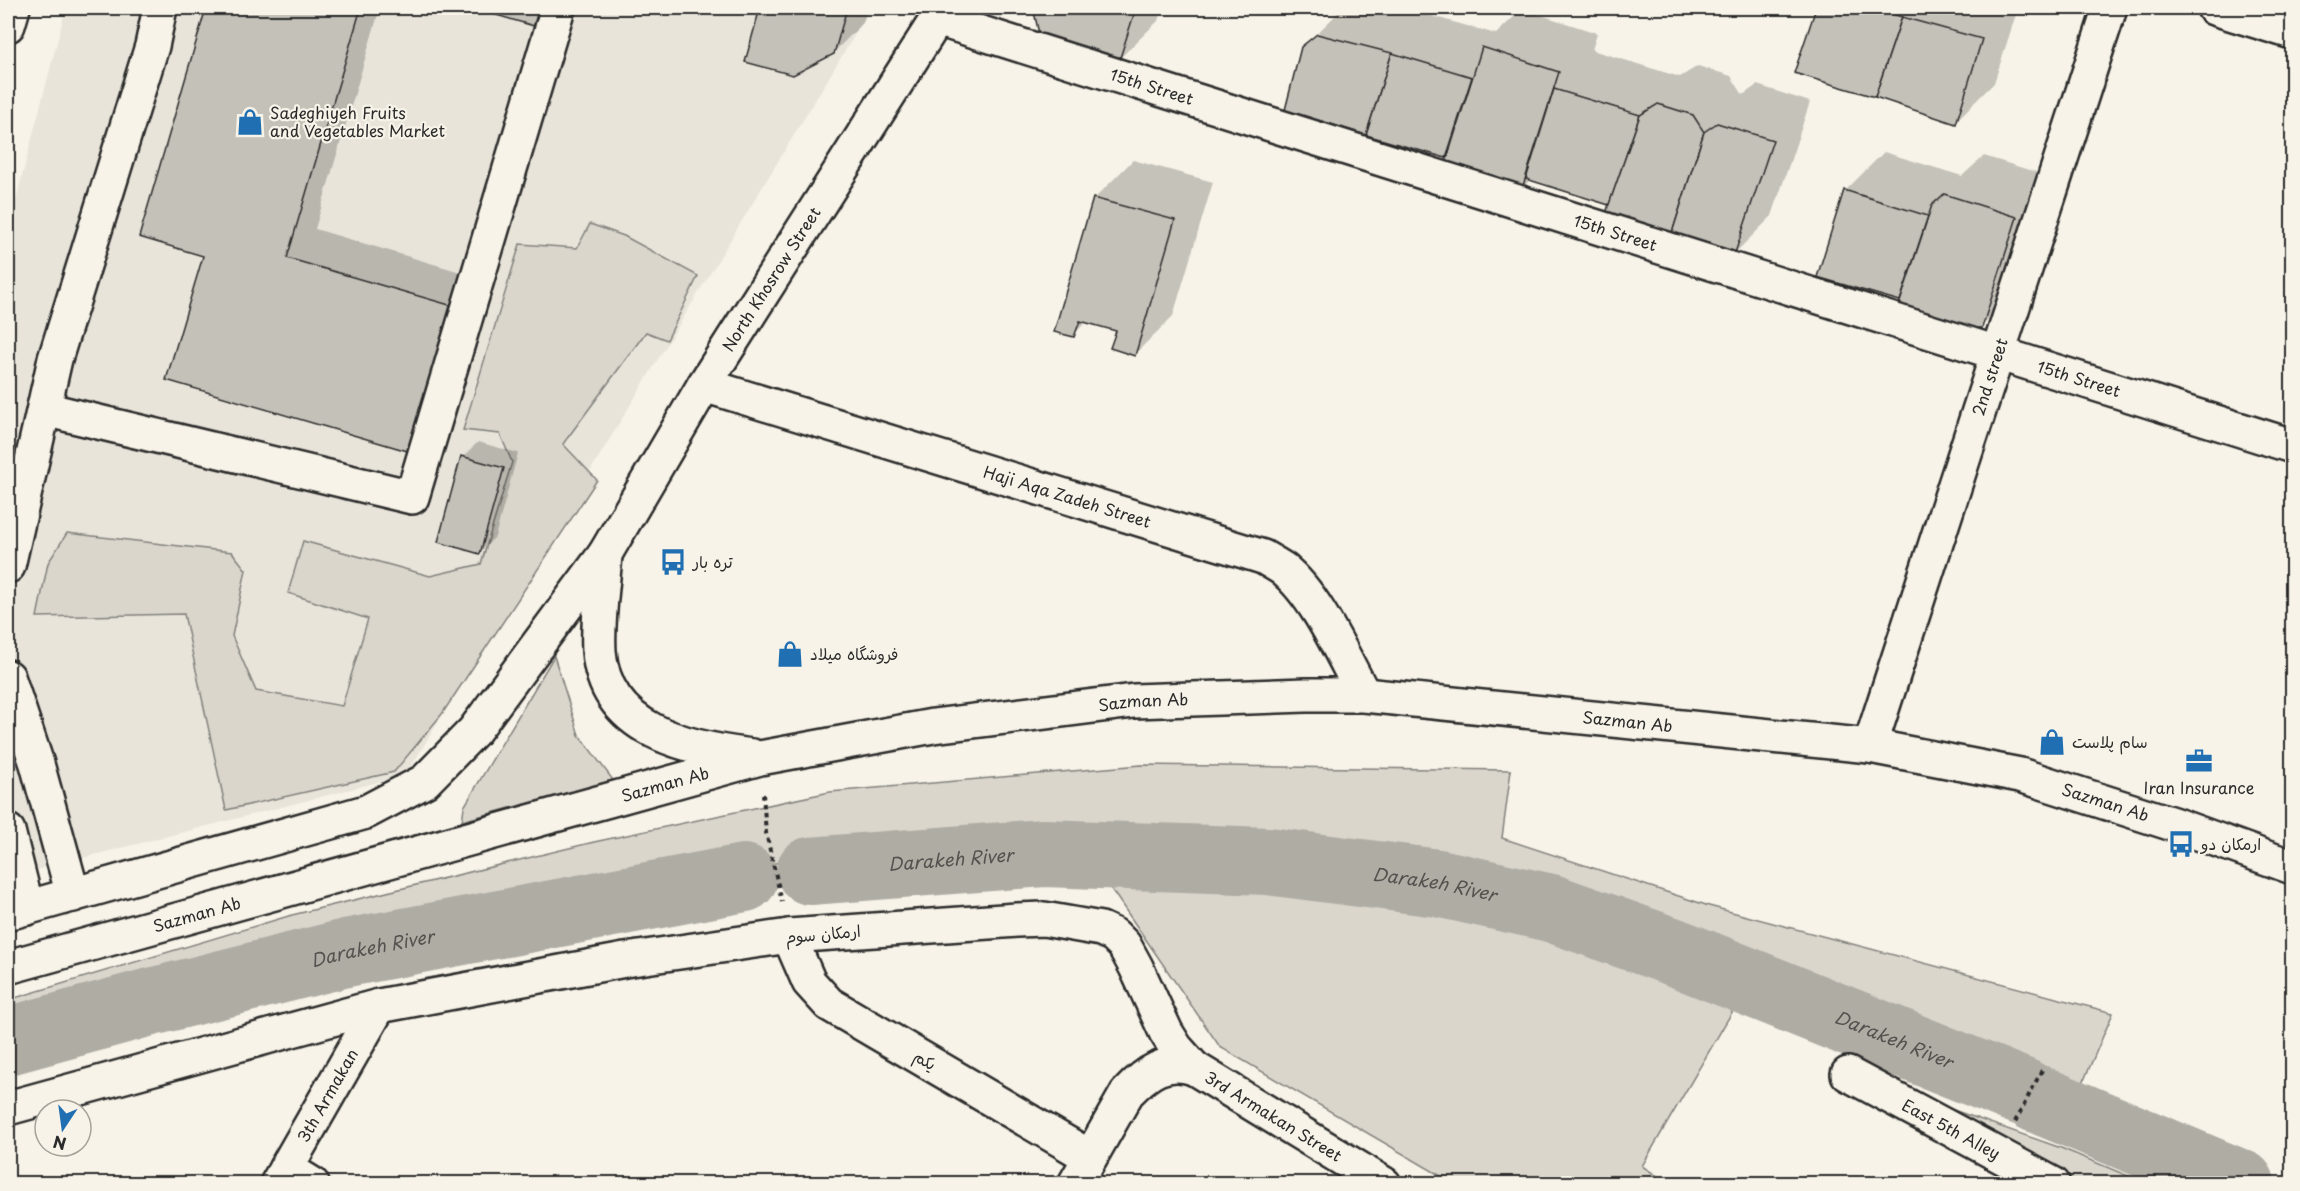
<svg xmlns="http://www.w3.org/2000/svg" width="2300" height="1191" viewBox="0 0 2300 1191" font-family="'Playpen Sans','Playpen Sans Arabic',sans-serif">
<rect width="100%" height="100%" fill="#f7f3e8"/>
<filter id="ink" filterUnits="userSpaceOnUse"><feTurbulence type="fractalNoise" baseFrequency=".0167" numOctaves="2"/><feDisplacementMap in="SourceGraphic" scale="12" xChannelSelector="R" yChannelSelector="G"/><feConvolveMatrix kernelMatrix="1 2 1 2 8 2 1 2 1" color-interpolation-filters="sRGB"/></filter>
<g filter="url(#ink)">
<path fill="#e8e4da" d="M66,8H871L406,775L8,877V230Z"/>
<g fill="#dad6cc" stroke="#82807c" stroke-width="1.5">
<path d="M590,224L624,236L698,276L667,340L646,332L563,444L597,480L442,714L394,772L226,810L184,614L37,617L48,563L67,533L232,552L246,570L232,636L256,691L342,706L368,619L288,593L303,541L430,576L481,564L512,462L500,434L463,430L520,244L577,248Z"/>
<path d="M554,656L579,735L613,780L462,821L464,807Z"/>
<path d="M1141,765L1511,770L1502,838L1709,906L2113,1013L2075,1101L1572,902L1244,842L930,841L637,883L361,931L8,1031V1000L292,915L594,842L830,792Z"/>
<path d="M1100,873L1200,875L1305,882L1540,925L1735,1007L1642,1166L1668,1183H1453L1220,1047Z"/>
<path d="M1914,1096L2061,1148L2145,1183H2067Z"/>
</g>
<g fill="#0003">
<path d="M208,8H380L315,229L481,278L439,421L205,255L141,236Z"/>
<path d="M477,8H550L534,24Z"/>
<path d="M761,8H867L863,23L833,53L747,61Z"/>
<path d="M1034,8H1162L1158,21L1119,59L1041,36Z"/>
<path d="M1343,8H1403L1496,34L1522,9L1597,33L1592,50L1680,77L1698,66L1731,76L1743,95L1757,85L1810,102L1772,216L1733,255L1611,204L1531,179L1522,188L1448,157L1287,109L1302,48Z"/>
<path d="M1817,8H2018L1994,83L1955,122L1796,72Z"/>
<path d="M1884,152L1962,176L1984,156L2055,178L2020,288L1981,327L1902,300L1819,276L1845,191Z"/>
<path d="M1133,160L1213,182L1173,316L1135,354L1117,330L1087,321L1073,335L1094,199Z"/>
<path d="M478,442L518,453L495,537L480,552L463,457Z"/>
</g>
<g fill="none" stroke-linecap="round" stroke-linejoin="round">
<g stroke="#afaca4" stroke-width="68">
<path id="s1" d="M810,871L1044,853L1268,861L1438,883L1551,908L1677,953L2023,1092"/>
<path id="s2" d="M8,1041L143,1004L346,953L744,878"/>
<path d="M2035,1098L2241,1184"/>
</g>
</g>
<g fill="#c4c1b9" stroke="#2b2b2b" stroke-width="1.5">
<path d="M206,8H361L287,258L453,306L411,452L166,380L203,256L139,237Z"/>
<path d="M472,8H539L534,26Z"/>
<path d="M760,8H847L834,54L793,75L745,62Z"/>
<path d="M1033,8H1136L1119,61L1040,38Z"/>
<path d="M1816,8H1873L1902,17L1875,97L1794,73Z"/>
<path d="M1902,17L1982,39L1956,124L1875,97Z"/>
<path d="M1317,34L1392,53L1366,135L1285,110L1301,47Z"/>
<path d="M1482,47L1559,72L1522,189L1445,165Z"/>
<path d="M1392,53L1472,77L1446,158L1366,135Z"/>
<path d="M1554,89L1640,115L1609,205L1526,179Z"/>
<path d="M1658,104L1693,115L1704,132L1672,233L1606,213L1640,115Z"/>
<path d="M1717,123L1773,140L1734,256L1671,236L1704,132Z"/>
<path d="M1844,190L1928,216L1900,301L1817,277Z"/>
<path d="M1944,194L2017,217L1982,328H1973L1899,305L1932,205Z"/>
<path d="M1093,198L1175,220L1135,356L1110,348L1116,331L1080,321L1074,337L1054,332Z"/>
<path d="M461,456L504,468L480,554L438,542Z"/>
</g>
<g fill="none" stroke-linecap="round" stroke-linejoin="round">
<defs>
<g id="minor">
<path d="M2214,8L2292,32"/>
<path id="s3" d="M937,19L2292,446"/>
<path id="s4" d="M704,385L1263,557C1270,561 1277,565 1283,569C1317,596 1343,657 1364,695"/>
<path d="M44,409L412,497L558,8"/>
<path d="M8,566L55,359L152,46L160,8"/>
<path d="M8,677L37,764L73,895"/>
<path id="s5" d="M1870,746L2110,8"/>
<path d="M8,831L27,908"/>
<path d="M789,936L809,982L829,1004L1090,1157"/>
<path id="s6" d="M1848,1074L2053,1184"/>
<path id="s7" d="M8,1108L379,1006L625,960L789,936L1017,920L1044,919L1101,929L1114,935L1124,945L1136,967L1166,1032L1176,1048L1194,1068L1384,1184"/>
<path d="M286,1168L312,1184"/>
<path id="s8" d="M277,1184L379,1006"/>
<path d="M1075,1184L1127,1093C1146,1073 1165,1058 1194,1068"/>
</g>
<g id="major">
<path d="M605,554C603,586 597,620 599,651C605,731 686,748 752,756"/>
<path id="s9" d="M8,913L366,812L425,781L474,731L605,554L704,385L944,8"/>
<path id="s10" d="M8,967L760,758L933,726L1134,701L1306,695H1364L1870,746L2020,775L2176,825L2292,867"/>
</g>
<path id="highway" d="M8,25L13,8"/>
</defs>
<use href="#minor" stroke="#2b2b2b" stroke-width="38"/>
<use href="#major" stroke="#2b2b2b" stroke-width="38"/>
<use href="#highway" stroke="#2b2b2b" stroke-width="38"/>
<g stroke="#2b2b2b" stroke-width="4" stroke-dasharray="4.5 4.5" stroke-linecap="butt">
<path d="M763,794L766,833L782,902"/>
<path d="M2015,1122L2042,1070"/>
</g>
<use href="#minor" stroke="#f7f3e8" stroke-width="33"/>
<use href="#major" stroke="#f7f3e8" stroke-width="33"/>
<use href="#highway" stroke="#f7f3e8" stroke-width="33"/>
</g>
</g>
<defs>
<symbol id="shop-bare" viewBox="-9 -9 18 18"><path d="M-5-2.5h2.3a2.7 3.5 0 0 1 5.4 0H5L5.5 6h-11ZM-1.5-2.5h3a1.5 2.3 0 0 0-3 0Z" fill="#1f6fb2" stroke="#f7f3e8" stroke-width="2.5" paint-order="stroke"/></symbol>
<symbol id="bus-bare" viewBox="-9 -9 18 18"><path d="M-5-6H5V4H4V6H2V4H-2V6H-4V4H-5ZM-3.5-4V0h7V-4ZM-3.5 1.2v1.5H-2V1.2ZM2 1.2v1.5H3.5V1.2Z" fill="#1f6fb2" stroke="#f7f3e8" stroke-width="2.5" paint-order="stroke"/></symbol>
<symbol id="office-bare" viewBox="-9 -9 18 18"><path d="M-6-3h4V-5.5h4V-3h4V5H-6ZM-1-4.5V-3h2v-1.5ZM-6 0V1H6V0Z" fill="#1f6fb2" stroke="#f7f3e8" stroke-width="2.5" paint-order="stroke"/></symbol>
</defs>
<g fill-rule="evenodd">
<use href="#shop-bare" x="231" y="103" width="38" height="38"/>
<use href="#bus-bare" x="654" y="543" width="38" height="38"/>
<use href="#shop-bare" x="771" y="635" width="38" height="38"/>
<use href="#shop-bare" x="2033" y="723" width="38" height="38"/>
<use href="#office-bare" x="2180" y="742" width="38" height="38"/>
<use href="#bus-bare" x="2162" y="825" width="38" height="38"/>
</g>
<g text-anchor="middle" stroke-width="4.5" stroke-linejoin="round" paint-order="stroke">
<g font-size="16" fill="#2b2b2b" stroke="#f7f3e8">
<text dy="6" stroke="none"><textPath href="#s3" startOffset="225">15th Street</textPath></text>
<text dy="6" stroke="none"><textPath href="#s3" startOffset="711">15th Street</textPath></text>
<text dy="6" stroke="none"><textPath href="#s9" startOffset="1050">North Khosrow Street</textPath></text>
<text dy="6" stroke="none"><textPath href="#s5" startOffset="388">2nd street</textPath></text>
<text dy="6" stroke="none"><textPath href="#s3" startOffset="1197">15th Street</textPath></text>
<text dy="6" stroke="none"><textPath href="#s4" startOffset="380">Haji Aqa Zadeh Street</textPath></text>
<text dy="6" stroke="none"><textPath href="#s10" startOffset="1168">Sazman Ab</textPath></text>
<text dy="6" stroke="none"><textPath href="#s10" startOffset="1654">Sazman Ab</textPath></text>
<text dy="6" stroke="none"><textPath href="#s10" startOffset="682">Sazman Ab</textPath></text>
<text dy="6" stroke="none"><textPath href="#s10" startOffset="2140">Sazman Ab</textPath></text>
<text dy="6" stroke="none"><textPath href="#s10" startOffset="196">Sazman Ab</textPath></text>
<text transform="translate(823 934) rotate(-5)" y="6">ارمکان سوم</text>
<text transform="translate(925 1060) rotate(30)" y="6">یکم</text>
<text dy="6" stroke="none"><textPath href="#s8" startOffset="102">3th Armakan</textPath></text>
<text dy="6" stroke="none"><textPath href="#s7" startOffset="1378">3rd Armakan Street</textPath></text>
<text dy="6" stroke="none"><textPath href="#s6" startOffset="117">East 5th Alley</textPath></text>
</g>
<g font-size="16" fill="#2b2b2b" stroke="#f7f3e8" text-anchor="start">
<text x="270" y="119">Sadeghiyeh Fruits<tspan x="270" dy="18">and Vegetables Market</tspan></text>
<text x="693" y="568">تره بار</text>
<text x="810" y="660">فروشگاه میلاد</text>
<text x="2072" y="748">سام پلاست</text>
<text x="2199" y="794" text-anchor="middle">Iran Insurance</text>
<text x="2201" y="850">ارمکان دو</text>
</g>
<g font-size="18" font-style="italic" fill="#53524f" stroke="#f7f3e8">
<text dy="6" stroke="none"><textPath href="#s1" startOffset="141">Darakeh River</textPath></text>
<text dy="6" stroke="none"><textPath href="#s1" startOffset="627">Darakeh River</textPath></text>
<text dy="6" stroke="none"><textPath href="#s2" startOffset="376">Darakeh River</textPath></text>
<text dy="6" stroke="none"><textPath href="#s1" startOffset="1113">Darakeh River</textPath></text>
</g>
</g>
<rect width="2300" height="1191" fill="none" stroke="#f7f3e8" stroke-width="30"/>
<rect x="15" y="15" width="2270" height="1161" fill="none" stroke="#2b2b2b" stroke-width="2" filter="url(#ink)"/>
<g transform="translate(63 1128) rotate(193)"><circle r="28" fill="#f7f3e8" stroke="#a5a39c" stroke-width="1.5"/>
<path d="M0-4.5L10 22L0 15L-10 22Z" fill="#1f6fb2"/>
<text y="-9" font-size="16" font-weight="bold" text-anchor="middle" fill="#2b2b2b">N</text>
</g>
</svg>
